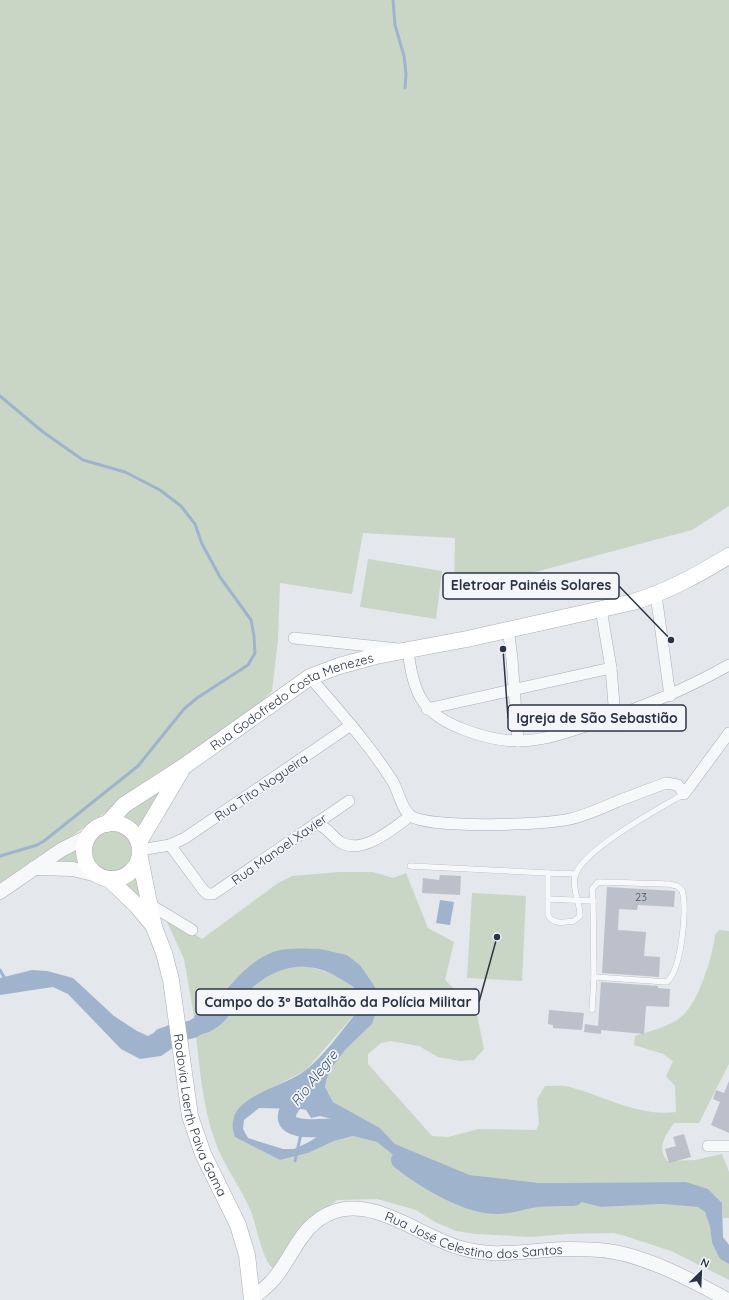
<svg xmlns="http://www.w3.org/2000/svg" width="729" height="1300" font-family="Quicksand,sans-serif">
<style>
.green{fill:#c9d6c5}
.water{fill:#9fb4cc;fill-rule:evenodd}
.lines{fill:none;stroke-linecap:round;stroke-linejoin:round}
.stream{stroke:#9fb4cc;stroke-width:3}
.river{stroke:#9fb4cc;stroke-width:18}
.building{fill:#bbc0ca}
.service-casing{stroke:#a9aeb7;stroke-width:6}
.minor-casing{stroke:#a9aeb7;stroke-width:12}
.tertiary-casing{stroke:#a9aeb7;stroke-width:15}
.secondary-casing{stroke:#a9aeb7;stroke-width:17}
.service{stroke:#f7f8fa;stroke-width:5.5}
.minor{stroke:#f7f8fa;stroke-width:11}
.tertiary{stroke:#f7f8fa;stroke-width:14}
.secondary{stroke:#fff;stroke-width:16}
.labels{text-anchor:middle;stroke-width:3.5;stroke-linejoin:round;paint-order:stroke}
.number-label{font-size:11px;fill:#4f5766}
.street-label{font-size:13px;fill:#2b3445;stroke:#f4f6f9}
.water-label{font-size:14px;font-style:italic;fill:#34527a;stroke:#f4f6f9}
.leader{fill:none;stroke:#2b3445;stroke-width:1.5}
.callout-dot{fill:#2b3445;stroke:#f4f6f9;stroke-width:1.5}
.callout{fill:#f4f6f9;stroke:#2b3445;stroke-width:1.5}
.callout-label{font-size:14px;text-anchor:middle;font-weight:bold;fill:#2b3445}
</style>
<rect width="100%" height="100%" fill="#e4e7ec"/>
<g class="green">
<path d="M0 0H729V506L692 530 505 580 454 584 455 538 363 533 352 594 280 583 278 640 272 691 246 718 148 781 135 792 0 886Z"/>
<path d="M368 559 442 571 436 619 360 607Z"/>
<path d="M176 775 141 834 131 825 114 820Z"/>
<circle cx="113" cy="851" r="23"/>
<path d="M80 845 82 866 46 865Z"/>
<path d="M339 872H373L393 878 406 873 428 928 454 942 445 980 476 1010 484 1049 474 1060 460 1061 438 1057 419 1046 391 1041 381 1043 368 1054V1064L432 1136 448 1137 479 1129 536 1130 539 1124 537 1099 545 1086C552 1086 562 1085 569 1087 605 1096 638 1117 676 1112L675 1086 666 1076 673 1061 663 1054 634 1045 635 1036C650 1031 669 1027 681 1017 698 1004 713 956 715 935L719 930 729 931V1064L699 1123H674C666 1135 656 1147 667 1161L695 1160 722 1154 729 1172V1218H723L722 1203 686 1182 540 1183 470 1175 395 1144 380 1128 333 1102 325 1087 327 1078 332 1067 346 1049 372 1024 360 965 347 955 321 949 234 981 209 1006 194 1016 184 959 167 922 168 918 172 919 202 939 278 883 292 876Z"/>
<path d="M140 873 144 904 118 884 126 883Z"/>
<path d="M472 893 526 896 522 981 467 978Z"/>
<path d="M310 967C332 973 360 981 361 1007L306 1070 247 1101 238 1110 233 1119V1133L280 1160 308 1153 334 1141 353 1136 377 1142 414 1172 503 1203 537 1196 569 1199 601 1207 662 1204 698 1207 705 1212 710 1227 712 1243 720 1259 729 1264V1280L671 1251 625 1236 614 1233 567 1234 532 1237 476 1234 456 1231 435 1222 416 1210 377 1199 337 1200 304 1225 274 1269C264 1265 256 1226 252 1214 243 1190 224 1167 215 1141 203 1108 200 1071 196 1036 201 1034 208 1033 213 1030 239 1015 249 979 282 968 290 966 301 967 310 967Z"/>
</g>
<g class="water">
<path d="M440 900 454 902 450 925 436 923Z"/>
<path d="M321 949 347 955 360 965 375 987 379 1002 372 1024 346 1049 332 1067 327 1078 325 1087 333 1102 380 1128 395 1144 470 1175 540 1183 686 1182 708 1189 722 1203 723 1237 729 1245V1264L720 1259 712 1243 710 1227 705 1212 698 1207 662 1204 601 1207 569 1199 537 1196 503 1203 414 1172 377 1142 353 1136 334 1141 308 1153 280 1160 235 1137C231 1128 232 1116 239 1108 256 1090 286 1085 306 1070 327 1053 344 1027 361 1007 361 990 353 986 339 978 304 956 267 968 242 999 233 1010 226 1023 213 1030 208 1033 201 1034 196 1036L194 1016C199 1012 205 1010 210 1006 230 988 246 962 273 952 287 947 306 949 321 949ZM259 1108 301 1109 306 1110 311 1118 320 1116 332 1119 335 1126 307 1143 294 1149H283L248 1138 243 1129 244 1120Z"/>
<path d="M32 970 47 971 73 978 114 1016 137 1031 148 1036 172 1023 174 1047 161 1056 140 1059 121 1049 68 994 53 987 0 995V978Z"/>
</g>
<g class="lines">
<g class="stream">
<path d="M393 0 395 25 404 56 406 74 405 88"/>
<path d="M0 396 43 432 83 460 125 472 160 490 181 506 195 524 202 544 220 577 251 620 254 636 255 653 248 665 197 698 184 709 138 766 44 841 37 845 0 856"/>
<path d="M0 970 5 979"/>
<path d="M295 1161 302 1129"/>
</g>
<g class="river">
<path d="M162 1037 193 1029 215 1015"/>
<path d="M305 1090C301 1095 295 1101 291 1106 268 1141 345 1124 357 1126"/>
<path d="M400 1160C422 1178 468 1206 498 1205 510 1205 520 1201 531 1199 545 1196 560 1197 574 1197"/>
</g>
</g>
<g class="building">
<path d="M440 875 461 876 460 895 422 893 423 878 439 880Z"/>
<path d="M607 887 675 891 674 907 638 905 637 910 619 909 618 930 646 932 644 956 660 957 659 977 602 973Z"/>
<path d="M601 982 658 986V988L670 989 669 1007 646 1006 644 1034 601 1030V1034L584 1032 585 1024 598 1026Z"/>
<path d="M549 1010 584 1013 582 1030 553 1028V1025L548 1024Z"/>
<path d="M729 1081V1133L711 1125 720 1102 713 1099 716 1090 724 1093Z"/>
<path d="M684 1134 691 1157 669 1163 665 1149 676 1146 673 1137Z"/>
</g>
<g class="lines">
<defs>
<g id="service">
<path d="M410 866 548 873V915C553 925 565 922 574 921L580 916C580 902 572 890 575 876 582 850 660 808 684 794"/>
<path d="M548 873 576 874"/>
<path d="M549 899 593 901 594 977 592 1010"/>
<path d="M593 901 592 889 598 882 668 884 677 886 682 890C687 909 682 968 667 982L594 977"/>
</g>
<g id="minor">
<path d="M656 595 670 696"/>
<path d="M601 609 611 668 615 717"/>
<path d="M508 628 512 659 518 741"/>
<path d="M294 638 408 650C413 694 422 714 465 730 481 736 501 741 518 741 542 741 565 733 586 726 636 710 683 691 729 665"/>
<path d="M310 677C338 710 370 745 393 782 399 792 401 809 411 816 430 829 545 825 570 819 587 815 602 808 618 801 634 795 650 789 666 783L678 785 684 794 729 733"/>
<path d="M427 709 611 668"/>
<path d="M316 823C330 829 330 835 340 842 362 856 394 828 410 816"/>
<path d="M170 845 204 891 208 894H213L349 801"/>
<path d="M140 850 170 845 185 838 351 725"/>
<path d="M149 904 192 930"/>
<path d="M708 1146H729"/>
</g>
<g id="tertiary">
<path d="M34 868 73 869 97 875"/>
<path d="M0 892 61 850 89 836"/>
<path id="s1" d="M252 1299C258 1293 266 1288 272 1281 293 1258 300 1224 333 1212 374 1196 423 1238 461 1248 491 1257 517 1252 548 1250 564 1248 583 1249 599 1250 642 1253 691 1280 728 1300"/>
</g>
<g id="secondary">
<circle cx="112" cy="851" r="28"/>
<path id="s2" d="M107 824 124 805 183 767 310 677 339 666 376 656 467 639 633 602C669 591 697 575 729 556"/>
<path d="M139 842 181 771"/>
<path id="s3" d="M140 858 154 927 164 953 171 980 190 1116 203 1154 238 1225 247 1255 252 1300"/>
<path d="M109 879 137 906 152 924"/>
</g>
</defs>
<use href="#service" class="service-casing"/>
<use href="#minor" class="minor-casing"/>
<use href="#tertiary" class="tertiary-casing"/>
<use href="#secondary" class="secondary-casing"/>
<use href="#service" class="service"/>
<use href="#minor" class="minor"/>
<use href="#tertiary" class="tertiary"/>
<use href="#secondary" class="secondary"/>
</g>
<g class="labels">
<g class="number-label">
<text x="641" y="901">23</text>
</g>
<g class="street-label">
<text dy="5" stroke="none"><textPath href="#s2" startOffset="224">Rua Godofredo Costa Menezes</textPath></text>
<text transform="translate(261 787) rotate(-34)" y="5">Rua Tito Nogueira</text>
<text transform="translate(279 849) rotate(-35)" y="5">Rua Manoel Xavier</text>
<text dy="5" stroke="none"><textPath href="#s3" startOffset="265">Rodovia Laerth Paiva Gama</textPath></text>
<text dy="5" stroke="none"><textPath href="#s1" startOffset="267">Rua José Celestino dos Santos</textPath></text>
</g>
<g class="water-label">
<text transform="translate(314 1078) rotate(-52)" y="5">Rio Alegre</text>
</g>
</g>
<path class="leader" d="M671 640L619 586M503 649L508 718M497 937L479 1002"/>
<g class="callout-dot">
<circle cx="671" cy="640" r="4"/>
<circle cx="503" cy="649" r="4"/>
<circle cx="497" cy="937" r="4"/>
</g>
<g class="callout">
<rect x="443" y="573" width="176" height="26" rx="4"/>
<rect x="508" y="705" width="178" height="26" rx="4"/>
<rect x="196" y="989" width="283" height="26" rx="4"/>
</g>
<g class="callout-label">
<text x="531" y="590">Eletroar Painéis Solares</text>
<text x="597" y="723">Igreja de São Sebastião</text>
<text x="338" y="1007">Campo do 3º Batalhão da Polícia Militar</text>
</g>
<g transform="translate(701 1272) rotate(24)" stroke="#f4f6f9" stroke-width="3" paint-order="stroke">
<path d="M0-3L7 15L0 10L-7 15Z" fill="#2b3445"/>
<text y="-6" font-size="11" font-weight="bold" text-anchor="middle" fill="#2b3445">N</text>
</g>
</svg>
